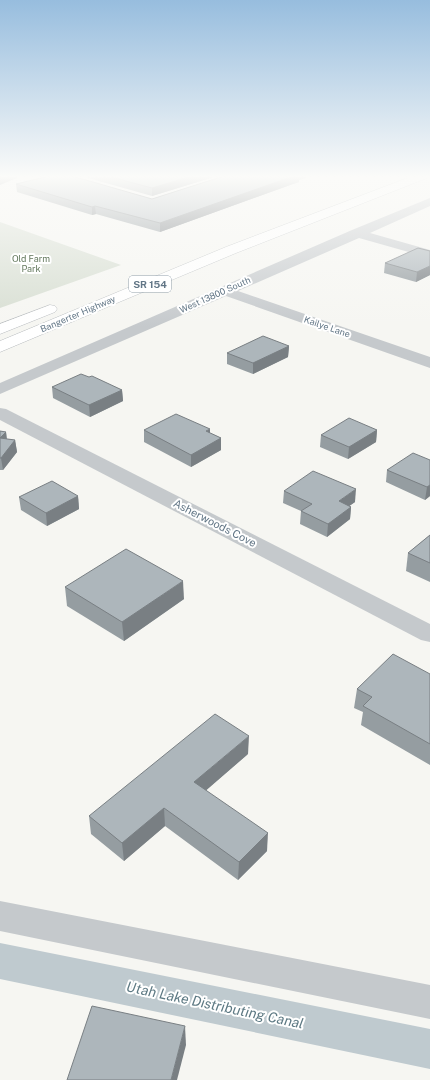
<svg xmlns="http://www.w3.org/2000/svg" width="430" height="1080" font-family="'Public Sans',sans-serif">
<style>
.green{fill:#d7ded2}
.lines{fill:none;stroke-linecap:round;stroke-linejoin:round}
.canal{fill:#bfcacf;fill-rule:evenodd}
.highway-casing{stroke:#b7bbbe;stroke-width:1}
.minor{fill:#c5c9cc;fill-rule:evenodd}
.highway{fill:#fff;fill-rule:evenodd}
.wall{fill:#959da1}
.shaded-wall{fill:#797f83}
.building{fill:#adb6bb;stroke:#797f83}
.labels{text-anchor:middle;stroke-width:4;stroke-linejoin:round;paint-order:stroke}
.far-park-label{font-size:9px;fill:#63785d;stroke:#fff}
.far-street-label{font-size:9px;fill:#627686;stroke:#fff}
.shield{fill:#fff;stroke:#919faa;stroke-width:1}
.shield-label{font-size:10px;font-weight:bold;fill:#627686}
.street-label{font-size:11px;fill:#627686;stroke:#fff}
.near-water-label{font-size:14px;font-style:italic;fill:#5d7983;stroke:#fff}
</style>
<rect width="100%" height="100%" fill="#f6f6f2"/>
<path class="green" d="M0 222 121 265 0 308Z"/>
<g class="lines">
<path class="canal" d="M0 943 430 1029V1069L0 979Z"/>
<defs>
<g id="highway">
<path d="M413 176H428L427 178 236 253 0 352V341L226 247Z"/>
<path d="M50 305 55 306 57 309 55 312 0 334V324Z"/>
</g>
</defs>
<use href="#highway" class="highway-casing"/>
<g class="minor">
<path d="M430 198V206L370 233 430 250V258L359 238 238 291 430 357V368L226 296 0 394V383L352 230Z"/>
<path d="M0 408 6 409 430 624V642L421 640 0 420Z"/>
<path d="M0 901 430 985V1019L0 931Z"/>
</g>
<use href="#highway" class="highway"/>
</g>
<g class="wall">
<path d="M81 176H217L152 196Z"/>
<path d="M224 176H310L299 180V182L293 184 160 232 96 214 92 215 17 192 16 184 152 199Z"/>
<path d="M430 251V275L416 282 384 273 385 263Z"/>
<path d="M289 346 288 357 253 374 227 364V353Z"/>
<path d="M89 377 122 390 123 401 90 417 53 398 52 387Z"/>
<path d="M144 430 210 433 221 438V450L191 467 144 442Z"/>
<path d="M377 430 376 442 348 459 320 447 321 435Z"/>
<path d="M0 431 6 432 7 439 15 440 17 452 3 470H0Z"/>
<path d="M430 460V496L425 500 386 482 387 470Z"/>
<path d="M284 491 355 502 349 506 351 507 350 519 327 537 300 524 301 511 283 503Z"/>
<path d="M78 496 79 509 47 526 21 510 19 497Z"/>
<path d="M430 535V582L406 571 408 553Z"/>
<path d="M65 587 184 599 124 641 67 606Z"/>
<path d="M430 674V765L361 725 363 712 354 708 357 689Z"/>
<path d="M248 754 206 790 267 851 238 880 165 826 124 861 91 834 89 816Z"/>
</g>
<g class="shaded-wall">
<path d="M2 176H17V178L0 185V177Z"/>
<path d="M192 176H217L152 196V188Z"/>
<path d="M294 176H310L299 180V182L293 184 160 232V223Z"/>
<path d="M95 206 96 214 92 215V207Z"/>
<path d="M430 266V275L416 282 417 272Z"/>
<path d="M289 346 288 357 253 374V363Z"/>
<path d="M122 390 123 401 90 417 89 405Z"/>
<path d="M210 429V441L206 431Z"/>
<path d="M377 430 376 442 348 459 349 447Z"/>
<path d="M6 432 7 444 0 438Z"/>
<path d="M221 438V450L191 467V455Z"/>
<path d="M15 440 17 452 3 470 1 458Z"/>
<path d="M430 485V496L425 500 427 487Z"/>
<path d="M356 489 355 502 338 514 339 501Z"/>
<path d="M78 496 79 509 47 526 46 513Z"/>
<path d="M351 507 350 519 327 537 328 524Z"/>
<path d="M183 581 184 599 124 641 122 622Z"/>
<path d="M249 736 248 754 195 800 194 782Z"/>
<path d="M164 808 165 826 124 861 122 843Z"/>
<path d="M268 833 267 851 238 880 239 862Z"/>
<path d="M185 1026 186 1045 177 1080H171Z"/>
</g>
<g class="building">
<path d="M49 176H72L152 199 224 176H294L160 223 95 206 92 207 16 184Z"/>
<path d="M107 176H192L152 188Z"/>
<path d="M418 248 430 251V266L417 272 385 263Z"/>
<path d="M263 336 289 346 253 363 227 353Z"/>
<path d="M81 374 89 377 92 376 122 390 89 405 52 387Z"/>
<path d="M176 414 210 429 206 431 221 438 191 455 144 430Z"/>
<path d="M349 418 377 430 349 447 321 435Z"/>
<path d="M0 431 6 432 0 438 15 440 1 458H0Z"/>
<path d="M413 453 430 460V485L427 487 387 470Z"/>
<path d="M313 471 356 489 339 501 351 507 328 524 301 511 312 504 284 491Z"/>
<path d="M52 481 78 496 46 513 19 497Z"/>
<path d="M430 535V563L408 553Z"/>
<path d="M126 549 183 581 122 622 65 587Z"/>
<path d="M393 654 430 674V744L363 706 372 697 357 689Z"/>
<path d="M215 714 249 736 194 782 268 833 239 862 164 808 122 843 89 816Z"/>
<path d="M92 1006 185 1026 171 1080H67Z"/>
</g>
<linearGradient id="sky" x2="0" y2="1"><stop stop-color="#97bdde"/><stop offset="0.54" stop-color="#fbfbf9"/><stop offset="1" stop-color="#fbfbf9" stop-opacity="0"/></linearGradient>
<rect width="430" height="327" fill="url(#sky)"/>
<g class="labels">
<g class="far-park-label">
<text x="31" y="262">Old Farm<tspan x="31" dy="10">Park</tspan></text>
</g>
<g class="far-street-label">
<text transform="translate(215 295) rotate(-24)" y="3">West 13800 South</text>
<text transform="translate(78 314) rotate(-23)" y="3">Bangerter Highway</text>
<text transform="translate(327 327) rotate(19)" y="3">Kailye Lane</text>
</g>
<rect class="shield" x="129" y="276" width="42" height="16" rx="3"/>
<g class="shield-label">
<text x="150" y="288">SR 154</text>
</g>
<g class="street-label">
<text transform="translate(215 523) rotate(27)" y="4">Asherwoods Cove</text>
</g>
<g class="near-water-label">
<text transform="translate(215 1005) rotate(12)" y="5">Utah Lake Distributing Canal</text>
</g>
</g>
</svg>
